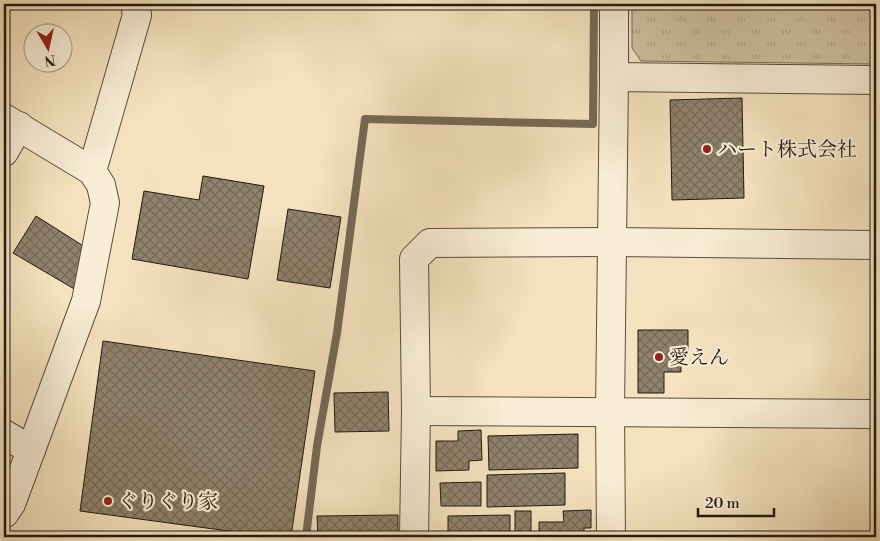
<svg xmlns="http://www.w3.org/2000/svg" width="880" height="541" font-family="'Libre Bodoni','Noto Serif JP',serif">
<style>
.grass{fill:url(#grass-tufts);stroke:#7a6d5a}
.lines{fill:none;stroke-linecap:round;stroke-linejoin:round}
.stream{stroke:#766956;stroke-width:8}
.building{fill:url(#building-cross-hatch);stroke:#231912}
.minor-casing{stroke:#584c3d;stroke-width:30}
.tertiary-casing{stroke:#584c3d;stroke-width:30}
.minor{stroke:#f8edd5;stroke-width:28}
.tertiary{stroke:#f8edd5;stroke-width:28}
.poi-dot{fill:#8f2418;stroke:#f8edd5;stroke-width:2}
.labels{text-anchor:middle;stroke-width:4.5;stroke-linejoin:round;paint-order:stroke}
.poi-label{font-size:20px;fill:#231912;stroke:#f8edd5;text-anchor:start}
</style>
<defs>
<pattern id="grass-tufts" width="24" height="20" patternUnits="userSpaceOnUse" patternTransform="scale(1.25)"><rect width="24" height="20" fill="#d1c1a2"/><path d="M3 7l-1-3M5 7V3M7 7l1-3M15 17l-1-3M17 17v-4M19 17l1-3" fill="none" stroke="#b3a58a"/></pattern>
<pattern id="building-cross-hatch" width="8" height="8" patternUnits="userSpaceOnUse" patternTransform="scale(1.25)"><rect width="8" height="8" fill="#90826c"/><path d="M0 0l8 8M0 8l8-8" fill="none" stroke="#756a57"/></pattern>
</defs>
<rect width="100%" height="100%" fill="#f5e3bf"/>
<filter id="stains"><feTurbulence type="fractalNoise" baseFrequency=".004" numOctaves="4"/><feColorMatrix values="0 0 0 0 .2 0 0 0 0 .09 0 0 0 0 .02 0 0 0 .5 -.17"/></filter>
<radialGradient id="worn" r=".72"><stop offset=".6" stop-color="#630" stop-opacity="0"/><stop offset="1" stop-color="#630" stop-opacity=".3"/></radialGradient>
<path class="grass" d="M632 4H876V64L641 61 632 48Z"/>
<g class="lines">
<path class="stream" d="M306 537 317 446 337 333 365 119 593 124 594 4"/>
</g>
<g class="building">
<path d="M742 98 744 198 672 200 670 100Z"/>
<path d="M203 176 264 186 248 279 132 259 144 191 199 200Z"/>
<path d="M288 209 341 217 330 288 277 280Z"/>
<path d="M36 216 85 247 76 290 13 253Z"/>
<path d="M638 330H688V352H681V372H664V393H638Z"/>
<path d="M103 341 315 371 291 537H273L80 511Z"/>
<path d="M388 392 389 431 335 432 334 393Z"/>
<path d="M481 430 482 460 469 461V470L436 471V441H458V431Z"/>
<path d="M578 434V468L489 470 488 436Z"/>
<path d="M565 473V505L487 507V475Z"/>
<path d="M481 482V506H441L440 483Z"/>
<path d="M591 510V528H584V537H539V522H564L563 511Z"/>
<rect x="515" y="511" width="16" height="26"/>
<path d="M398 515V537H318L317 516Z"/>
<path d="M510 515V537H448V516Z"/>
</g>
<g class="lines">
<defs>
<g id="minor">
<path d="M614 77V4"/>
<path d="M4 118 92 171 101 185 105 203 86 301 31 450 4 434"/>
<path d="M4 152 19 126"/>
<path d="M92 171 137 15 135 4"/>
<path d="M416 411 876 414"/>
<path d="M4 514 11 504 31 450"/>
<path d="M414 537 416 411 414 259 430 243 612 242 876 245"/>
</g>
<path id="tertiary" d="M611 537 610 412 614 77 876 80"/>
</defs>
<use href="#minor" class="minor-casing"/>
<use href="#tertiary" class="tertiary-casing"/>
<use href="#minor" class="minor"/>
<use href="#tertiary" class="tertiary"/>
</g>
<g class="poi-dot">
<circle cx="707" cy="149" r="5"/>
<circle cx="659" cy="357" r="5"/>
<circle cx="108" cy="501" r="5"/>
</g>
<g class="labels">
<g class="poi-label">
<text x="717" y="156">ハート株式会社</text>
<text x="669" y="364">愛えん</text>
<text x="118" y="508">ぐりぐり家</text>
</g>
</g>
<rect width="880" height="541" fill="none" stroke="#f5e3bf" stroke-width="20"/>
<rect x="5" y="5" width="870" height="531" fill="none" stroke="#231912" stroke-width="2.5"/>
<rect x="10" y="10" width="860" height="521" fill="none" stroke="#231912"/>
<g transform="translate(48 48) rotate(171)"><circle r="24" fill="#f8edd5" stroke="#a39887"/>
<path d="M0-4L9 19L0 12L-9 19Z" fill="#8f2418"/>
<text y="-8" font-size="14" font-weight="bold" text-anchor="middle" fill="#231912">N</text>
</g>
<path d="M698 508v8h76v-8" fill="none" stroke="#231912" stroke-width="2.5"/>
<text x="705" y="508" font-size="15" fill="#231912" stroke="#f8edd5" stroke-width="4" paint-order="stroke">20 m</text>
<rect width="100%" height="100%" filter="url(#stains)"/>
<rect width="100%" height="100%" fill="url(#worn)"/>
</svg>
